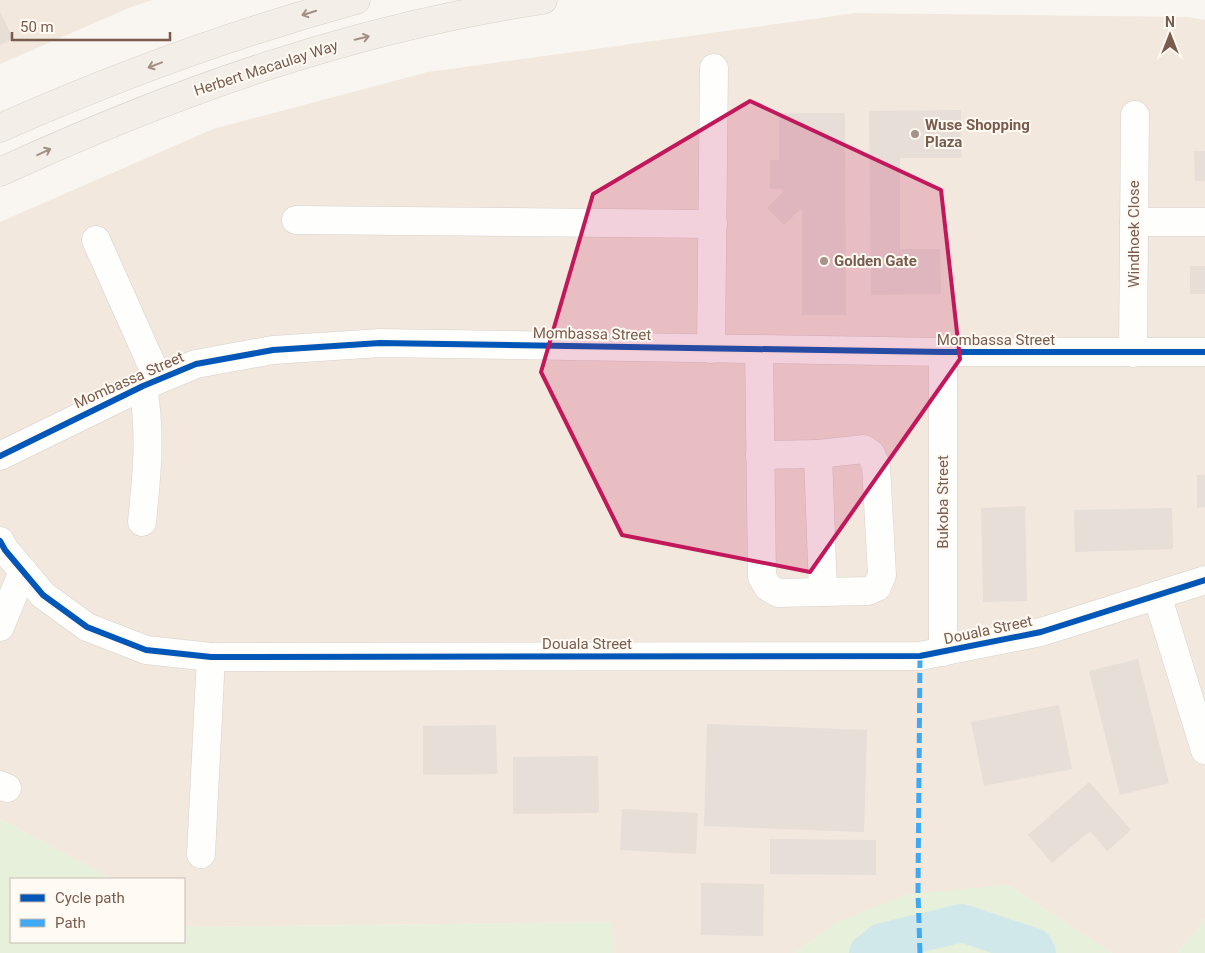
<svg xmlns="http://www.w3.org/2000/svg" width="1205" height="953" font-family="Roboto,sans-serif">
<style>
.residential{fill:#f2e8de}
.green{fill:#e7f0db}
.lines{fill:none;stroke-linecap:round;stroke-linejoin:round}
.river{stroke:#d0e8ea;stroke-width:38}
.building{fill:#e6ded7}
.minor-casing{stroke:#d7d1cb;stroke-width:29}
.major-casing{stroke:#dad1cc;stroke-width:29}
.minor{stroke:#fefefd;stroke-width:28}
.major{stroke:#f3eee8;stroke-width:28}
.quiet{stroke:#3fa9f5;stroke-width:5;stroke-dasharray:10 5;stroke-linecap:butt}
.cycleway-casing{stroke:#fffaf3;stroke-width:9}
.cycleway{stroke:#0057b8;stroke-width:6}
.oneway{stroke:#a48f83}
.marked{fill:#c2185b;fill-opacity:0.2;stroke:#c2185b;stroke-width:4;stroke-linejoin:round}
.poi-dot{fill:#a69286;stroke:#fffaf3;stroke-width:2}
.labels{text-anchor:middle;stroke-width:4;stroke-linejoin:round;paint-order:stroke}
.street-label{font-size:15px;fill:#7a5c4d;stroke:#fffaf3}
.poi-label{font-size:15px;font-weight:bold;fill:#7a5c4d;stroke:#fffaf3;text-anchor:start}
</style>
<rect width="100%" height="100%" fill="#f9f5f0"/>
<g class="residential">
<path d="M0 0H153L131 7 0 64Z"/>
<path d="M856 13 1187 17 1205 20V919L1177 953H1112L1008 885 839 921 795 953H613L612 922 184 927V879H112L0 819V222L213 129 428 72Z"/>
</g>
<g class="green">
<path d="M0 819 112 879H11V942H184V927L612 922 613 953H0Z"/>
<path d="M1008 885 1112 953H795L839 921 908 894Z"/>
<path d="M1205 919V953H1177Z"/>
</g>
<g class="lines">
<path class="river" d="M868 953 882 942 962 923 1034 947 1037 953"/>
</g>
<g class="building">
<path d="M0 11 13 39 0 45Z"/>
<path d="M961 110V158H900V249H940L941 294 871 295 869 111Z"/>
<path d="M779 113H845L846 315H802V208L784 225 767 208 784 191 782 189H770V160H779Z"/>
<path d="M1194 151H1205V181H1195Z"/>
<rect x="1190" y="266" width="15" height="28"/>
<path d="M1197 475H1205V507L1197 508Z"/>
<path d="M1025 506 1027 601 983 602 981 508Z"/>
<path d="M1172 508 1173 549 1075 552 1074 510Z"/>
<path d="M1138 659 1169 783 1120 795 1089 671Z"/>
<path d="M1059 705 1072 769 984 786 971 722Z"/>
<path d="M707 724 867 730 864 832 704 826Z"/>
<path d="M496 725 497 774 423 775V726Z"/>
<path d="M598 756 599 813 513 814V757Z"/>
<path d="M1089 782 1131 830 1107 851 1090 831 1052 863 1028 835Z"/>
<path d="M622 809 698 813 696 854 620 850Z"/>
<path d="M770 839 876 840V875L770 874Z"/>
<path d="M701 883 764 884 763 936 701 935Z"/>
</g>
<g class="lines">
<defs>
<g id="minor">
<path d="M296 220 713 224"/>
<path d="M1134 222H1205"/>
<path d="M96 240 158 379"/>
<path d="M711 349 714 68"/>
<path d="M759 349 762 577 768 587 778 593 868 591 877 587 882 575 876 466 871 454 864 449 818 454"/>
<path d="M943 352V652"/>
<path d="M1133 353 1135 115"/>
<path d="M760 455 818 454 823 592"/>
<path d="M0 456 143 386 196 364 273 350 380 343 943 352H1205"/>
<path d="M142 522C147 474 151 434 143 386"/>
<path d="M0 541 5 550 43 595 87 627 146 650 211 657 920 656 1041 632 1205 580"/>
<path d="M1157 595 1205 750"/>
<path d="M0 627 23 571"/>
<path d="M0 785 7 788"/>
<path d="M201 854 211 657"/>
</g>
<g id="major">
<path d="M0 128C115 77 235 33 356 0"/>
<path d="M0 172C174 92 353 28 543 0"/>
</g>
</defs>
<use href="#minor" class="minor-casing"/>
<use href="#major" class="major-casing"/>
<use href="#minor" class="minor"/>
<use href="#major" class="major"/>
<path class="quiet" d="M920 953 918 893 920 656"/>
<defs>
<g id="cycleway">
<path d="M0 456 143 386 196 364 273 350 380 343 943 352H1205"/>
<path d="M0 541 5 550 43 595 87 627 146 650 211 657 920 656 1041 632 1205 580"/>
</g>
</defs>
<use href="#cycleway" class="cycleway-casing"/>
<use href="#cycleway" class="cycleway"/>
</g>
<defs><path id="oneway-shaft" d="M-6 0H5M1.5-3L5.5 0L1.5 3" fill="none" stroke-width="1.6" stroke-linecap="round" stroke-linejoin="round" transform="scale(1.25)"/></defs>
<g class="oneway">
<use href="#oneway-shaft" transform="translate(309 13) rotate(162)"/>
<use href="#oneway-shaft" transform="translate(362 38) rotate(-13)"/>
<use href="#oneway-shaft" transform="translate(155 65) rotate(159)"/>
<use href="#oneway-shaft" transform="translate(44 152) rotate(-25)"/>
</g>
<path class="marked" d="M750 101 941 190 960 359 810 572 622 535 541 372 593 194Z"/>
<g class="poi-dot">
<circle cx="915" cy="134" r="5"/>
<circle cx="824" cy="261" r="5"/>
</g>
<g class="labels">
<g class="street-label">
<text transform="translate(266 68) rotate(-18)" y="5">Herbert Macaulay Way</text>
<text transform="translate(1134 234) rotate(-90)" y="5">Windhoek Close</text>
<text transform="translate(592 334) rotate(1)" y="5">Mombassa Street</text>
<text x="996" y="345">Mombassa Street</text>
<text transform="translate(129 380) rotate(-24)" y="5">Mombassa Street</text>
<text transform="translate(943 502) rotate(-90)" y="5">Bukoba Street</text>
<text transform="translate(988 630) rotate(-12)" y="5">Douala Street</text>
<text x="587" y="649">Douala Street</text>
</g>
<g class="poi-label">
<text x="925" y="130">Wuse Shopping<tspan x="925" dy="17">Plaza</tspan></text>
<text x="834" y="266">Golden Gate</text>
</g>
</g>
<rect x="10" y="878" width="175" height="65" fill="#fffaf3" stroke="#cabbb1"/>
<rect x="20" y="894" width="25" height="8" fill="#0057b8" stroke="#cabbb1"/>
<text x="55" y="903" font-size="15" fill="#7a5c4d">Cycle path</text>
<rect x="20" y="919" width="25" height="8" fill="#3fa9f5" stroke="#cabbb1"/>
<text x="55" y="928" font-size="15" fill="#7a5c4d">Path</text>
<g transform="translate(1170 35)" stroke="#fffaf3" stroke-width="4" paint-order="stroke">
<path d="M0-4L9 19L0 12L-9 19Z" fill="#7a5c4d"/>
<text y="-8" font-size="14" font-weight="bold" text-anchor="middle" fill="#7a5c4d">N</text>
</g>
<path d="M12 32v8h158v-8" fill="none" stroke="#7a5c4d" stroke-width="2.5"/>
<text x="20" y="32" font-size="15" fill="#7a5c4d" stroke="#fffaf3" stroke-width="4" paint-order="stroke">50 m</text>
</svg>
